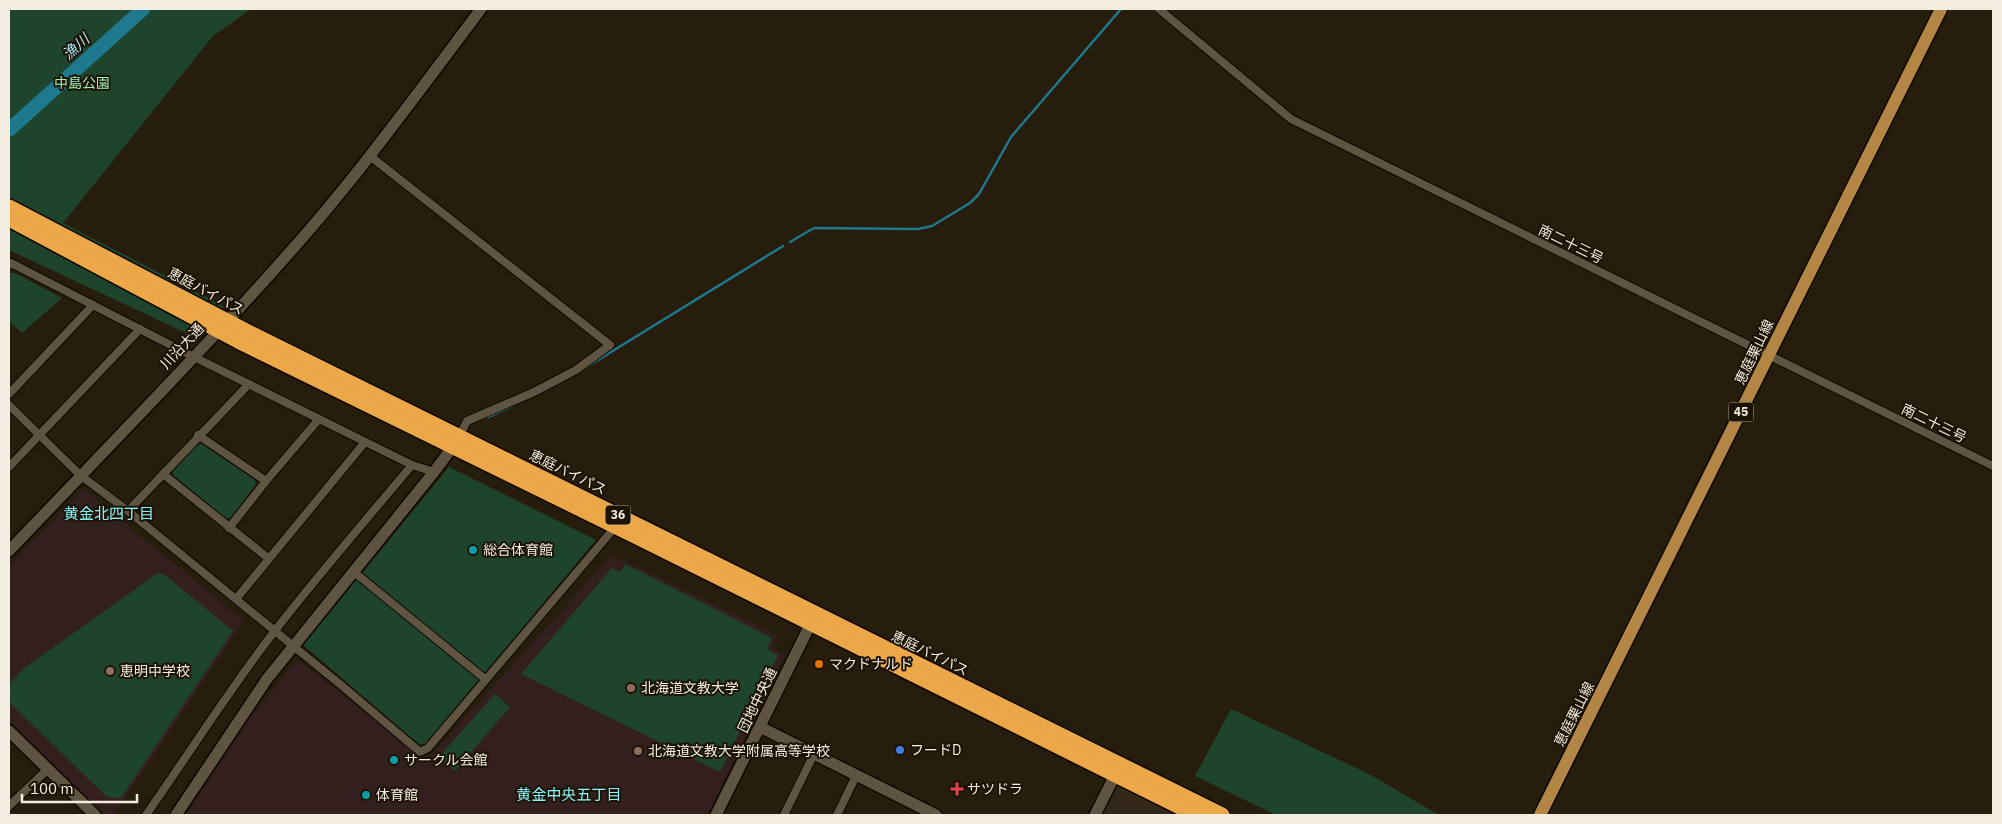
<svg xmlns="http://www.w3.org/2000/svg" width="2002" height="824" font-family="'IBM Plex Sans','Noto Sans JP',sans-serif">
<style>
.commercial{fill:#332719}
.education{fill:#33201e}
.green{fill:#1e452b}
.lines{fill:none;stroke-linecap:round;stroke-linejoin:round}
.stream{stroke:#1e788e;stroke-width:2.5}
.river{stroke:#1e788e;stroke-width:14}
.street-casing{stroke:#0f0700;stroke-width:10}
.secondary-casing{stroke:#0f0700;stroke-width:14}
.primary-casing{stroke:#0f0700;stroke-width:15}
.highway-casing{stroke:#0f0700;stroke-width:18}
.street{stroke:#5f5442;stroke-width:8}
.secondary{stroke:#5f5442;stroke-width:11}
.primary{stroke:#b38646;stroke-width:12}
.highway{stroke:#eba748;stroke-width:15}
.culture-dot{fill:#0f9aa8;stroke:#1c1304;stroke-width:2}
.food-dot{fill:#e8710a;stroke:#1c1304;stroke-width:2}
.education-dot{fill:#8d6e63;stroke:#1c1304;stroke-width:2}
.shop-dot{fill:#3f7fe0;stroke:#1c1304;stroke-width:2}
.health-dot{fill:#e0444e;stroke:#1c1304;stroke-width:2}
.labels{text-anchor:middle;stroke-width:4;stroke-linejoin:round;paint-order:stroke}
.shield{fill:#1c1304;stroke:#b2ac9f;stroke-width:1}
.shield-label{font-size:12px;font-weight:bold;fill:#f3ede2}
.park-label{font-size:14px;fill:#9df1b5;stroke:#1c1304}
.street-label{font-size:14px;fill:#f3ede2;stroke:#1c1304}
.poi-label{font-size:14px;fill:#f3ede2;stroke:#1c1304;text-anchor:start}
.water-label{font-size:15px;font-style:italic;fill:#a6e7fa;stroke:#1c1304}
.neighbourhood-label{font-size:15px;fill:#88f3fd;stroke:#1c1304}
</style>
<rect width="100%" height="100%" fill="#261d0c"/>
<path class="commercial" d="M1117 784 1181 815H1102Z"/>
<g class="education">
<path d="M83 489 244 621 113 815H105L9 720V566Z"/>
<path d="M612 555 777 635 771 648 785 655 707 815H186L251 717 297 659 426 761Z"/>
</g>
<g class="green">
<path d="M9 9H251L213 36 63 223 224 306 199 339 9 250Z"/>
<path d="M10 273H15L62 298 22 333 9 321Z"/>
<path d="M202 444 255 480 256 484 231 518H224L173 475V471L196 445Z"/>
<path d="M449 467 596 540 425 744H419L303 645Z"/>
<path d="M625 564 772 638 767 649 778 655 720 772 521 674 612 568 620 572Z"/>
<path d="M158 573 165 575 233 631 121 798 107 797 9 702V684L23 669Z"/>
<path d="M495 694 510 707 455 771 439 757Z"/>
<path d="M1231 709 1369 774 1439 815H1276L1195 776Z"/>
</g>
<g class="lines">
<g class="stream">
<path d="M790 242 814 228 918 229 932 226 970 203 979 194 1011 137 1121 9"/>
<path d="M585 368 783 246"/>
<path d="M546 390 568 378"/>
<path d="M488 417 512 406"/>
</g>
<path class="river" d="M9 130 143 9"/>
<defs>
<g id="street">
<path d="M1159 9 1291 119 1993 466"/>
<path d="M370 156 610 345 576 370 534 392 467 421 459 437"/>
<path d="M9 265 11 263 194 357 412 465 434 472"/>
<path d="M9 394 93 305"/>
<path d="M9 405 80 475 128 511 341 685 420 752 428 748 616 526"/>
<path d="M198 435 266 481"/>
<path d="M9 467 140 329"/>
<path d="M163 474 268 558"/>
<path d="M128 511 249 384"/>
<path d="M229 528 266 481 319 419"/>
<path d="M354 572 485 679"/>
<path d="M236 599 365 442"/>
<path d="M9 806 48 769"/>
<path d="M146 815C189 754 228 691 274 632 318 575 366 520 412 465"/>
<path d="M784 815 814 754"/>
<path d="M837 815 856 776"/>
</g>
<g id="secondary">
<path d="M9 551C103 452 199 355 289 253 358 176 419 91 481 9"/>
<path d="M760 727 936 815"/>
<path d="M9 731 95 815"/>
<path d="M176 815 267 679 434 472 457 441"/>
<path d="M716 815 814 617"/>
<path d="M1095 815 1118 769"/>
</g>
<path id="primary" d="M1540 815 1941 9"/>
<g id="highway">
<path d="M9 207 246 331 1222 815"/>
<path d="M9 219 238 341 633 535 1196 815"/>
</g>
</defs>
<use href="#street" class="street-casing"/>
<use href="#secondary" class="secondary-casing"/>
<use href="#primary" class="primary-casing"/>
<use href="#highway" class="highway-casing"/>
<use href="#street" class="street"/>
<use href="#secondary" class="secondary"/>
<use href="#primary" class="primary"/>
<use href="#highway" class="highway"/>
</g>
<g class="culture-dot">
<circle cx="473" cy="550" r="5"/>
<circle cx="394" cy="760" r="5"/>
<circle cx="366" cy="795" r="5"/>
</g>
<circle class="food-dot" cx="819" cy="664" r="5"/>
<g class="education-dot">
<circle cx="110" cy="671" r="5"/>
<circle cx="631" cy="688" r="5"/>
<circle cx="638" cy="751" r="5"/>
</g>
<circle class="shop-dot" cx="900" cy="750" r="5"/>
<path class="health-dot" d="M954.5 781.5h5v5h5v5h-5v5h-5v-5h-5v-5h5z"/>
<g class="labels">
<g class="shield">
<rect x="1728.5" y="402.5" width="25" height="19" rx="4"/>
<rect x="605.5" y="505.5" width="25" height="19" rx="4"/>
</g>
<g class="shield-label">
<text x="1741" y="416">45</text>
<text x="618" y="519">36</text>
</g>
<g class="park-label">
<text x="82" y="88">中島公園</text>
</g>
<g class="street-label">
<text transform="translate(1571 244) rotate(26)" y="5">南二十三号</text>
<text transform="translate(206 291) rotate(28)" y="5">恵庭バイパス</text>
<text transform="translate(182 346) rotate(-47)" y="5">川沿大通</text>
<text transform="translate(1754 352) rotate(-64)" y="5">恵庭栗山線</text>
<text transform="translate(1934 423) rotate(26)" y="5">南二十三号</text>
<text transform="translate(568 472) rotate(26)" y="5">恵庭バイパス</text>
<text transform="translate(930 653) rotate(26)" y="5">恵庭バイパス</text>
<text transform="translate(757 700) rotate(-64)" y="5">団地中央通</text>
<text transform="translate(1574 714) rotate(-63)" y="5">恵庭栗山線</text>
</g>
<g class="poi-label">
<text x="483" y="555">総合体育館</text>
<text x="829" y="669">マクドナルド</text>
<text x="120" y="676">恵明中学校</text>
<text x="641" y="693">北海道文教大学</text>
<text x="910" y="755">フードD</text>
<text x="648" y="756">北海道文教大学附属高等学校</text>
<text x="404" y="765">サークル会館</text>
<text x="967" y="794">サツドラ</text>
<text x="376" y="800">体育館</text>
</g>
<g class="water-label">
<text transform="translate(76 47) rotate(-42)" y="5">漁川</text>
</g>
<g class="neighbourhood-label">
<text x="109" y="519">黄金北四丁目</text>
<text x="569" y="800">黄金中央五丁目</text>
</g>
</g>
<rect width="2002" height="824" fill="none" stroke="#f3ede2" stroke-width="20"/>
<path d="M22 794v8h115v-8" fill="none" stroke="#f3ede2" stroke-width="2.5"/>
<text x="30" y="794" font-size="15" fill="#f3ede2" stroke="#1c1304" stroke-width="4" paint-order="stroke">100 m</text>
</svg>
